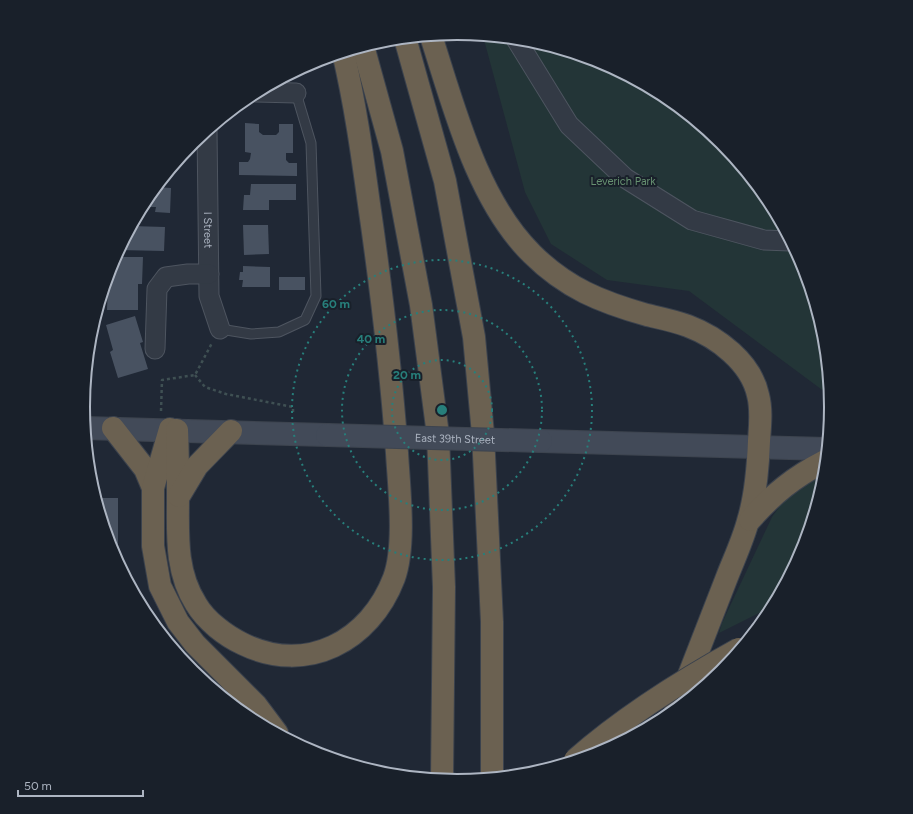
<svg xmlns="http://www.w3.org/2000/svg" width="913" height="814" font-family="Figtree,sans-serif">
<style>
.green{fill:#233537}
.building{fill:#485261}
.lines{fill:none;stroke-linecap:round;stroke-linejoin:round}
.lane-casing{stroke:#4e5560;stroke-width:11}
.street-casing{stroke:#4e5560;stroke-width:21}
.secondary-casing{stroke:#3d444f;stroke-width:24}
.highway-casing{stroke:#3b424d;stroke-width:24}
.path{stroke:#3f5053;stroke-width:2.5;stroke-dasharray:3 3;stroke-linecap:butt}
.lane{stroke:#333a45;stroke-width:9}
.street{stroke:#333a45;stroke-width:19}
.secondary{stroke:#424a58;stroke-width:22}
.highway{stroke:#6b6151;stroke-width:22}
.secondary-bridge-casing{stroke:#3d444f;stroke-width:24;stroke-linecap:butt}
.highway-bridge-casing{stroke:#3b424d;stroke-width:24;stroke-linecap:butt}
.secondary-bridge{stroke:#424a58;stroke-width:22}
.highway-bridge{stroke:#6b6151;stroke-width:22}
.ring{fill:none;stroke:#277f7b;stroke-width:2;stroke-dasharray:2 4}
.labels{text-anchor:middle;stroke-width:4;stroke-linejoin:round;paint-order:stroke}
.park-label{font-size:11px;fill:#679171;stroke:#19202a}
.street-label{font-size:11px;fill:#adb5c2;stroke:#19202a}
.rim{fill:none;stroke:#adb5c2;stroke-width:2}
.centre{fill:#277f7b;stroke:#19202a;stroke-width:2}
.ring-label{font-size:12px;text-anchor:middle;font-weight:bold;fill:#277f7b;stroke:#19202a;stroke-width:4;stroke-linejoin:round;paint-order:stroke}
</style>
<rect width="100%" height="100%" fill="#202835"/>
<g class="green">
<path d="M483 36 530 40 600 62 664 96 721 143 768 199 802 264 823 334 829 395 689 291 607 280 551 244 525 192Z"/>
<path d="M824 474 802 550 771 607 719 633 722 623 772 517 790 492Z"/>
</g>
<g class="building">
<path d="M245 123 259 124V132L263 135H276L279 132V124H293V153H286V160L289 163H297V176L239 175V162H248L250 159 251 153 245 152Z"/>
<path d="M251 184H296V200H269V210H243L244 195H250Z"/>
<path d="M155 187 171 188 170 213 155 212 156 207H141Z"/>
<path d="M243 225H268L269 254 244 255Z"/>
<path d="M131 226 165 227 164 251 118 250Z"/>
<path d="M115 257H143L142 284H138V310H107L108 283H111L112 262Z"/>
<path d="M243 266 270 267V287H242L243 280H239L240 272H243Z"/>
<rect x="279" y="277" width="26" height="13"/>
<path d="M135 316 143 342 140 343 148 369 118 378 110 352 113 350 106 325Z"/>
<path d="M96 498H118V544H109Z"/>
</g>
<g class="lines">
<defs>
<path id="lane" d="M220 329 251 334 279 332 305 320 316 296 311 143 296 93"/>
<g id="street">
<path d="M516 39 569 125 625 178 692 220 764 240 790 241"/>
<path d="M256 92 296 93"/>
<path id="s1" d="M207 130 209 296 220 329"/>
<path d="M155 349 157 289 166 277 188 274H209"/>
</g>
<g id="secondary">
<path d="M85 428 327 435"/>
<path d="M541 441 826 449"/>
</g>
<g id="highway">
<path d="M431 36C454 107 477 200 532 254 566 288 601 302 647 315 660 318 675 321 688 326 717 337 751 362 758 395 762 410 760 426 759 441 758 468 756 495 748 521 743 540 734 559 727 577 710 621 693 664 676 708"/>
<path d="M405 38 445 181 474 337 483 434 492 622V777"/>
<path d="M363 46 392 151 421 305 438 435 444 587 442 780"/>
<path d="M113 428 145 469 153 488"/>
<path d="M170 429 153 488V546L160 586 178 622 195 644 256 705 277 733"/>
<path d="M177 430C178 452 178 474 178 497 178 534 175 571 196 604 206 621 226 636 243 644 307 675 370 641 394 578 406 545 399 488 397 453 391 370 381 287 369 204 362 153 355 103 343 52"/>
<path d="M179 496 197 466 231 431"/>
<path d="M750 520C773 494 794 477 825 461"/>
</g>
</defs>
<use href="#lane" class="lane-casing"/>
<use href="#street" class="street-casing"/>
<use href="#secondary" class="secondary-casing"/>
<use href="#highway" class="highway-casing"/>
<g class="path">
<path d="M195 375 205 387 226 394 293 407V415"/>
<path d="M161 411 162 380 195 375 212 343"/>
</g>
<use href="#lane" class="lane"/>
<use href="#street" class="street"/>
<use href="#secondary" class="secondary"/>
<use href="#highway" class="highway"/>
<defs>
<g id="secondary-bridge">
<path id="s2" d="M327 435 541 441"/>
</g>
<path id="highway-bridge" d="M575 760C625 716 681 681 739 649"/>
</defs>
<use href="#secondary-bridge" class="secondary-bridge-casing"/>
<use href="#highway-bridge" class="highway-bridge-casing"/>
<use href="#secondary-bridge" class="secondary-bridge"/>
<use href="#highway-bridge" class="highway-bridge"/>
</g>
<g class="ring">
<circle cx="442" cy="410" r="50"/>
<circle cx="442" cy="410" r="100"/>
<circle cx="442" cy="410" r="150"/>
</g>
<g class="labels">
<g class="park-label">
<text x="623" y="185">Leverich Park</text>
</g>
<g class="street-label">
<text dy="4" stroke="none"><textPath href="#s1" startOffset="100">I Street</textPath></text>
<text dy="4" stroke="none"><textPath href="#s2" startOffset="128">East 39th Street</textPath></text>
</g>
</g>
<path d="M0 0H913V814H0ZM90 407a367 367 0 1 1 734 0a367 367 0 1 1-734 0Z" fill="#19202a" fill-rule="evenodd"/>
<path class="rim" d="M90 407a367 367 0 1 1 734 0a367 367 0 1 1-734 0Z"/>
<circle cx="442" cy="410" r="6" class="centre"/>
<g class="ring-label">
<text x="336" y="308">60 m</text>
<text x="371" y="343">40 m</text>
<text x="407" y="379">20 m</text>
</g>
<path d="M18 790v6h125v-6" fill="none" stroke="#adb5c2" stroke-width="2"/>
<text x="24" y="790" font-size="12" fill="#adb5c2" stroke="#19202a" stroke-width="3" paint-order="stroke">50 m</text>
</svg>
